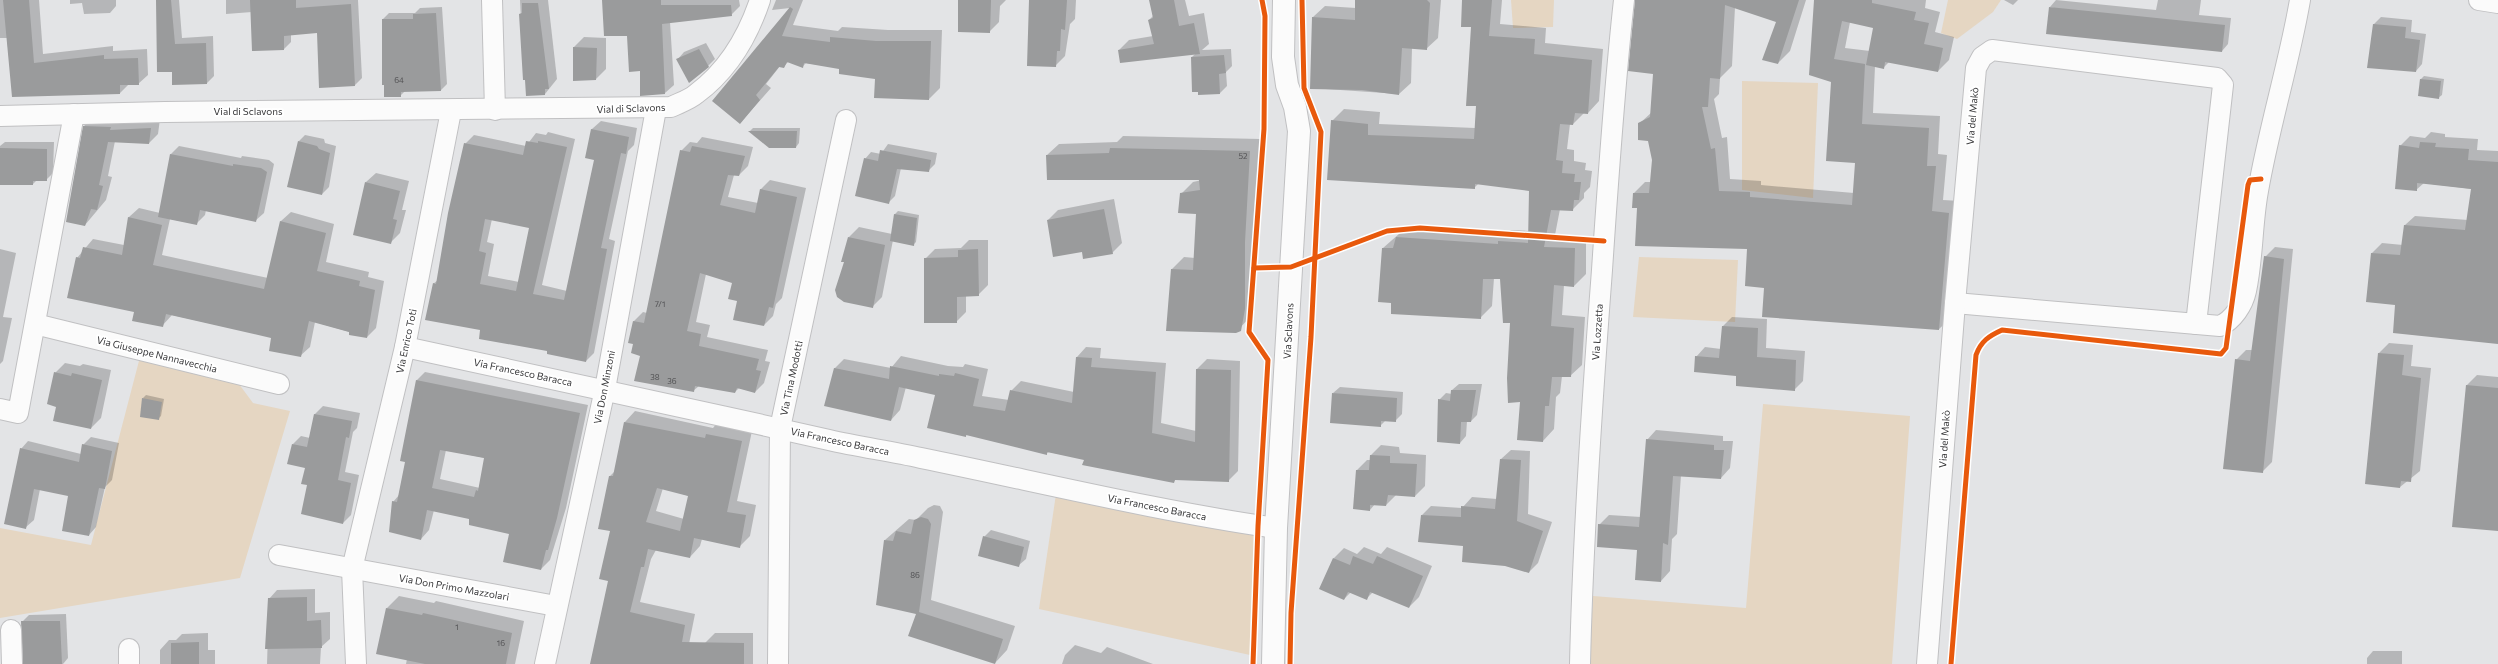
<svg xmlns="http://www.w3.org/2000/svg" width="2498" height="664" font-family="Commissioner,sans-serif">
<style>
.green{fill:#e5d6c2}
.shadow{fill:#0003;fill-rule:evenodd}
.building{fill:#9a9b9c;fill-rule:evenodd}
.lines{fill:none;stroke-linecap:round;stroke-linejoin:round}
.minor-casing{stroke:#c0c0c2;stroke-width:22}
.tertiary-casing{stroke:#c0c0c2;stroke-width:24}
.minor{stroke:#fbfbfb;stroke-width:20}
.tertiary{stroke:#fbfbfb;stroke-width:22}
.cycleway-casing{stroke:#fff;stroke-width:8}
.cycleway{stroke:#e8590c;stroke-width:5}
.labels{text-anchor:middle;stroke-width:4;stroke-linejoin:round;paint-order:stroke}
.number-label{font-size:8px;fill:#525254}
.street-label{font-size:10px;fill:#3a3a3c;stroke:#fff}
</style>
<rect width="100%" height="100%" fill="#e3e4e6"/>
<g class="green">
<path d="M1511 0H1554L1553 27 1513 28Z"/>
<path d="M1948 0H2001L1993 12 1957 39 1941 33Z"/>
<path d="M1742 81 1818 83 1813 198 1742 190Z"/>
<path d="M1639 257 1738 260 1735 322 1633 317Z"/>
<path d="M140 357 233 376 253 403 290 411 240 578 0 618V528L91 545Z"/>
<path d="M1763 404 1910 416 1892 664H1589L1593 596 1746 608Z"/>
<path d="M1056 494 1255 530 1250 655 1039 609Z"/>
</g>
<g class="shadow">
<path d="M0 0H39L43 54 113 46V51L147 49 148 75 138 84H129L120 93 13 96 7 38H0Z"/>
<path d="M70 0H116V6L110 13 84 14 82 3 70 4Z"/>
<path d="M157 0H184H179L182 38 213 36 214 76 207 83 173 70Z"/>
<path d="M226 0H358L362 78 355 85 320 87 318 31 291 34V42L284 49 252 12 226 14Z"/>
<path d="M520 0H548L557 79 545 94 524 79Z"/>
<path d="M603 0H739L740 6 731 15 670 22 674 85 665 93 641 70 628 35Z"/>
<path d="M776 0H803L793 25 838 31 842 27 888 30H942L940 88 929 99 876 78 840 68 806 63 803 66 789 61 783 67 780 66 766 84 771 88 740 123 790 8 772 10Z"/>
<path d="M959 0H1006L1000 6 999 22 989 32Z"/>
<path d="M1030 0H1076L1075 19 1070 24 1065 56 1055 66Z"/>
<path d="M1150 0H1185L1189 16 1204 13 1209 44 1202 50 1231 49 1232 66 1226 72 1227 86 1220 93 1199 94 1192 57 1195 54 1119 50 1129 40 1153 36 1149 20 1153 16Z"/>
<path d="M1356 0H1441L1438 38 1426 49 1412 48 1411 83 1399 94 1311 88 1313 17 1325 6 1356 8Z"/>
<path d="M1462 0H1502L1500 24 1546 28 1545 43 1603 49 1599 101 1588 113H1584L1573 124H1570L1567 149 1574 150V161L1586 163 1585 170 1592 171 1590 187 1584 193V198L1572 210 1560 209 1555 235 1586 237V274L1574 286 1564 285 1562 315 1585 317 1582 365 1570 376H1562L1560 393 1556 397 1554 429 1543 441 1521 401 1511 322 1501 278H1494L1492 306 1480 318 1392 302 1383 248 1408 226 1508 232 1511 230 1529 231 1530 190 1479 183 1474 188 1332 121 1344 109 1380 112 1379 124 1475 128 1477 105 1473 26H1462Z"/>
<path d="M1636 0H1806L1790 51 1778 63 1777 21 1735 7 1732 66 1720 78 1719 94 1714 99 1722 138 1727 137 1730 179 1761 181V185L1854 193 1856 162 1832 81 1815 0H1926L1925 8 1940 12 1935 32 1954 37 1949 60 1938 71 1889 62 1883 68 1875 66 1873 113 1940 116 1938 154 1947 155 1943 200 1961 201 1951 318 1939 329 1765 287 1748 248 1638 207 1634 193 1645 182H1651L1653 160 1649 140 1639 124 1652 112 1655 73ZM1850 22 1875 27 1870 51 1845 48Z"/>
<path d="M2004 0H2018L2013 5Z"/>
<path d="M2056 0 2156 10 2158 0H2201L2199 15 2231 18 2228 44 2222 51 2050 7Z"/>
<path d="M442 7 447 84 441 90H406L400 96 383 19 389 13H415L420 8Z"/>
<path d="M2381 17 2412 20 2411 32 2426 34 2422 64 2416 71 2369 67 2374 24Z"/>
<path d="M584 37 606 38V69L596 79 574 47Z"/>
<path d="M706 43 715 59 708 66 678 59 684 52Z"/>
<path d="M2424 76 2444 79 2442 95 2438 98 2419 95 2421 79Z"/>
<path d="M94 117 160 119 158 134 149 143 115 141 108 176 112 177 106 200 85 225 84 126Z"/>
<path d="M601 121 637 128 634 145 628 151 609 239 615 241 594 353 586 361 481 329 433 284 438 280 465 144 474 135 526 146 536 133 546 135 548 132 575 139 542 285 567 291 595 160 592 129ZM492 219 530 227 519 282 488 276 494 244 487 242Z"/>
<path d="M753 128H800L799 143 796 147H770L750 131Z"/>
<path d="M2431 132 2445 134V137L2478 139 2477 150 2498 151V343L2396 304 2367 301 2372 253 2382 243 2403 245 2405 225 2415 216 2468 220 2472 189 2424 183 2416 190 2400 146 2410 136 2425 138Z"/>
<path d="M305 135 324 139 325 143 336 146 329 187 322 194 299 141Z"/>
<path d="M1123 136 1261 139 1254 313 1236 332 1172 269 1184 257 1195 258 1197 213 1181 194 1193 182 1202 180 1047 155 1059 144 1117 142Z"/>
<path d="M702 137 753 147 748 166 739 175H734L728 197 758 203 761 189 770 180 806 188 782 298 776 304 773 316 764 325 738 300 733 282 706 274 696 322 710 325 707 337 768 350 765 361 770 362 764 383 755 392 739 388 735 392 699 386 693 391 642 355 634 343V321L643 312 647 313 681 151 690 142 697 143Z"/>
<path d="M5 142H54L53 173 46 180H37L33 184H0V146Z"/>
<path d="M888 144 937 153 935 164 928 171 901 168 895 196 889 202 865 159 871 152 881 154Z"/>
<path d="M179 146 241 158 242 156 269 160 274 164 264 213 255 221 206 210 205 215 196 224 170 219 162 255 268 278 281 221 291 212 334 224 326 262 369 272 368 277 384 281 376 328 367 337 315 322 310 347 300 356 272 337 172 315 162 326 135 311 77 258 93 239 124 245 129 217 139 208 160 213 171 154Z"/>
<path d="M376 173 409 181 402 210H406L400 233 390 243 366 182Z"/>
<path d="M1114 199 1122 243 1112 253 1082 251 1048 220 1058 210Z"/>
<path d="M898 211 919 215 916 242 913 245 893 240 882 297 872 307 849 237 859 227 892 234 895 214Z"/>
<path d="M969 240H988V285L978 295 966 296V312L956 322 925 259 935 249 961 248Z"/>
<path d="M2275 247 2293 249 2272 462 2262 472 2236 360 2246 350H2253L2265 257Z"/>
<path d="M0 249 16 253 3 317 12 318 3 361 0 364Z"/>
<path d="M1732 317 1767 319 1766 348 1805 351 1803 381 1794 390 1737 375 1696 357 1705 347 1721 349 1723 326Z"/>
<path d="M2389 343 2413 345 2411 366 2431 368 2420 471 2400 487 2379 353Z"/>
<path d="M1086 347 1101 348 1100 358 1166 363 1161 423 1196 431 1197 369 1207 359 1240 361 1238 471 1228 481 1176 479 1174 481 1085 459 1049 452 1046 454 967 434 966 436 936 394 906 387 900 410 891 420 834 369 844 359 891 368 901 356 948 366 963 367 965 364 988 369 982 396 1009 400 1011 391 1021 381 1074 392 1077 357Z"/>
<path d="M65 363 80 366 83 364 111 370 101 418 91 428 57 406 55 373Z"/>
<path d="M425 372 588 405 566 508 550 560 541 569 510 533 470 518 434 510 429 530 421 539 393 502 399 495 406 461 417 380ZM446 450 485 458 480 488 440 479Z"/>
<path d="M2477 375 2498 377V530L2467 385Z"/>
<path d="M1459 384H1482L1477 415 1471 421H1467L1466 436 1460 443 1439 400 1446 393 1452 394V390Z"/>
<path d="M1340 387 1403 392 1402 414 1395 421H1385L1380 426 1333 393Z"/>
<path d="M146 395 164 399 161 416 158 419 143 398Z"/>
<path d="M323 406 360 413 357 428 353 432 345 472 359 475 351 515 343 523 308 484 306 467 293 444 301 436 310 438 315 414Z"/>
<path d="M635 411 713 428 717 423 752 431 737 501 756 505 750 536 739 547 702 539 700 546 690 557 656 550 651 559 640 602 695 614 685 664H591L609 580 611 531 610 476 615 471 625 422ZM663 488 689 496 684 519 656 511Z"/>
<path d="M1656 430 1723 436V441H1733L1730 468 1721 478 1681 475 1677 534 1672 539 1670 571 1661 581 1638 549 1599 525 1609 515 1641 517 1647 440Z"/>
<path d="M91 437 119 443 112 480 105 487 96 527 89 535 70 495 40 489 34 520 26 527 21 449 28 441 81 454 83 445Z"/>
<path d="M1381 445 1399 447 1400 453 1426 455 1425 486 1415 496 1396 495 1386 505 1375 504 1370 510 1357 470 1367 460H1371V455Z"/>
<path d="M1511 450 1530 451 1528 514 1552 522 1538 563 1529 572 1464 545 1422 515 1431 506 1462 508 1472 497 1497 499 1501 459Z"/>
<path d="M934 505 940 506 943 512 931 600 1015 626 1007 650 995 663 918 613 885 540 909 519 916 520 928 508Z"/>
<path d="M991 530 1030 541 1026 559 1019 565 984 537Z"/>
<path d="M1364 547 1381 554 1387 547 1432 566 1419 597 1409 607 1373 592 1367 598 1351 592 1344 599 1334 558 1344 548 1357 554Z"/>
<path d="M315 589V613L330 612V639L321 647 320 664H267L269 599 277 590Z"/>
<path d="M399 596 434 603 436 601 524 621 515 664H406L407 659 387 608Z"/>
<path d="M66 614 68 658 63 664H24L22 622 29 615Z"/>
<path d="M208 633V650H215V664H160V650L169 640H176L182 634Z"/>
<path d="M715 633H753V664H705V643Z"/>
<path d="M1075 645 1101 653 1107 647 1153 664H1062L1065 655Z"/>
<path d="M2373 651H2402V664H2367V658Z"/>
</g>
<g class="building">
<path d="M3 0H29L34 63 104 55V59L138 58 139 85H120V94L12 97Z"/>
<path d="M156 0H171L175 44 206 43 207 84 172 85V72H157Z"/>
<path d="M250 0H296V8L351 4 355 86 319 88 317 33 284 36V50L252 51Z"/>
<path d="M602 0H661V5H731L732 16 662 24 665 94 640 96V71L629 72 627 36H604Z"/>
<path d="M958 0H991L990 33 958 32Z"/>
<path d="M1029 0H1067L1065 30 1061 29 1060 51H1057L1056 67 1027 66Z"/>
<path d="M1149 0H1174L1179 26 1194 23 1200 54 1120 63 1118 50 1154 44 1148 20 1153 18Z"/>
<path d="M1355 0H1427L1430 3 1427 50 1402 48 1399 95 1362 90 1310 89 1312 17 1355 20Z"/>
<path d="M1462 0H1492L1489 36 1535 39 1534 54 1592 60 1588 114 1575 113 1573 125 1560 124 1556 160 1563 161 1562 173 1575 174 1574 182H1581L1579 200H1574L1573 211 1551 210 1544 247 1575 248 1574 287 1554 285 1551 326 1574 328 1571 377H1552L1549 406H1545L1543 442 1517 440 1520 402 1508 403 1507 378 1510 323H1503L1500 279H1483L1481 319 1391 314V303L1378 302 1382 248H1393L1396 237 1498 244V241L1528 243 1529 191 1475 184V189L1327 180 1331 120 1368 124V135L1474 139 1476 106H1466L1471 27H1461Z"/>
<path d="M1635 0H1799L1778 64 1762 60 1776 22 1725 5 1720 79 1710 78 1708 107H1702L1711 149 1715 148 1719 191 1750 192V197L1852 205 1855 163 1826 161 1831 82 1809 75 1814 0H1872V3L1916 12 1914 20 1929 23 1924 44 1943 48 1938 72 1885 62 1884 69 1866 65 1873 28 1842 21 1834 59 1865 64 1862 124 1929 128 1927 166H1936L1932 211 1949 213 1939 330 1762 317 1764 288 1745 286 1747 249 1635 246 1637 208H1632L1633 193H1649L1652 160 1648 141 1638 140V123L1650 117 1653 74 1628 71Z"/>
<path d="M522 3H538L549 89H545V95L526 96 525 80H523L519 14 522 13Z"/>
<path d="M790 7 793 9 782 36 830 42V37L876 41H931L929 100 874 98 875 79 839 74V69L804 63 803 68 787 62 784 68 779 67 756 95 760 100 740 124 712 101Z"/>
<path d="M2049 7 2225 25 2222 52 2046 34Z"/>
<path d="M436 13 441 91 401 92V97H384V85H382V19H413V14Z"/>
<path d="M2373 24 2406 27 2405 38 2420 40 2416 72 2367 68Z"/>
<path d="M573 47 597 48 596 80 573 81Z"/>
<path d="M699 49 709 67 689 83 676 59Z"/>
<path d="M1224 55 1226 73 1219 74 1220 94 1198 95V92H1192L1191 57Z"/>
<path d="M2420 79 2441 81 2439 99 2418 96Z"/>
<path d="M83 126 111 127 110 130 151 128 149 144 108 142 99 185 103 186 97 210 91 209 85 226 66 222Z"/>
<path d="M591 129 629 137 626 154 621 153 601 248 607 249 586 362 547 354V351L479 339 480 330 425 320 433 283 436 284 448 213 464 143 523 155 526 141 538 143V141L567 147 533 294 564 300 594 160 585 158ZM485 219 529 228 516 291 480 284 486 253 479 251Z"/>
<path d="M748 131H797L796 148H769Z"/>
<path d="M298 141 317 146 319 149 330 153 322 195 287 187Z"/>
<path d="M2420 142 2436 143 2435 147 2469 149 2468 160 2498 162V344L2393 333 2395 305 2366 302 2371 253 2400 255 2404 225 2465 230 2471 189 2417 183V191L2395 189 2399 145 2419 148Z"/>
<path d="M692 146 745 156 739 176 728 175 720 205 755 213 760 189 797 197 773 308 769 307 764 326 733 320 737 301 728 299 732 283 700 273 687 331 701 334 699 346 759 359 756 370 761 371 755 393 737 388 735 393 695 386 694 392 634 381 640 356 631 353 633 344 628 343 633 321 644 323 680 150 690 152Z"/>
<path d="M0 148 47 149V181H33V185H0Z"/>
<path d="M1110 148 1250 151 1245 242V309L1241 331 1236 333 1166 331 1171 269 1193 270 1196 214 1178 213 1180 193 1200 190 1199 180H1047L1046 155 1109 153Z"/>
<path d="M880 150 931 160 929 172 897 169 889 204 855 196 864 158 878 161Z"/>
<path d="M170 154 233 166V164L261 168 267 172 256 222 200 210 197 225 158 217Z"/>
<path d="M365 182 400 191 393 219 397 220 391 244 353 235Z"/>
<path d="M1104 209 1113 254 1083 259 1082 252 1053 257 1047 220Z"/>
<path d="M894 214 917 218 914 246 890 241Z"/>
<path d="M128 217 162 225 153 265 264 289 280 221 326 233 317 271 360 281 359 286 375 290 367 338 349 335V332L309 321 301 357 269 351 271 338 166 314 163 327 132 321 134 312 67 298 76 257 80 258 83 247 122 255Z"/>
<path d="M848 237 885 245 873 308 844 302 837 297 835 290 844 262H841Z"/>
<path d="M978 249 979 296 957 297V323H924V258L958 257V250Z"/>
<path d="M2264 256 2284 259 2263 473 2223 469 2235 359 2250 361Z"/>
<path d="M1722 326 1758 328 1757 357 1796 360 1795 391 1736 386V376L1694 372 1695 356 1719 358Z"/>
<path d="M2378 353 2404 355 2402 375 2421 378 2411 482 2401 481 2400 488 2365 484Z"/>
<path d="M1076 357 1092 358 1091 367 1156 372 1152 433 1195 442 1196 369 1231 370 1229 482 1175 480 1174 483 1082 465 1084 460 1047 452V455L966 435V437L927 428 935 395 899 387 891 421 824 406 834 368 889 379 890 366 939 376V374L954 376 955 373 979 379 973 406 1005 411 1010 390 1072 403Z"/>
<path d="M54 372 71 376 72 373 102 380 91 429 53 421 56 407 47 404Z"/>
<path d="M416 380 580 413 557 518 548 550H546L541 570 503 562 509 534 469 525V519L427 510 421 540 389 532 392 501 397 502 405 462 400 461ZM440 450 484 458 478 491 476 490 474 497 432 488Z"/>
<path d="M2466 385 2498 388V531L2452 527Z"/>
<path d="M1451 390H1476L1471 422H1461L1460 444 1437 442 1438 399 1450 401Z"/>
<path d="M1332 393 1397 398 1396 422 1381 421V427L1330 423Z"/>
<path d="M142 398 162 402 159 420 140 417Z"/>
<path d="M314 414 352 421 349 438 346 437 338 480 351 483 343 524 301 514 307 485 301 484 305 468 287 464 292 444 307 447Z"/>
<path d="M624 422 705 438 706 434 742 441 727 512 746 515 740 548 694 538 690 558 648 549 644 567H641L630 612 685 625 682 642 744 643V664H590L608 581 599 579 610 531 598 529 609 476H613ZM657 488 688 496 680 531 646 522Z"/>
<path d="M1646 439 1714 445V450H1724L1721 479 1673 476 1668 545 1663 543 1661 582 1635 580 1637 550 1597 547 1598 524 1639 527Z"/>
<path d="M82 444 112 451 105 489 99 488 89 536 62 531 68 496 34 489 26 529 4 524 20 448 79 462Z"/>
<path d="M1370 455 1390 456V463L1417 464 1415 497 1388 495 1386 506 1370 505V511L1353 509 1356 470H1369Z"/>
<path d="M1500 459 1521 460 1517 521 1543 531 1529 573 1505 566 1462 562 1463 546 1418 542 1421 515 1461 517V506L1495 509Z"/>
<path d="M921 517 928 519 931 524 919 612 1003 639 995 664 908 636 916 614 876 605 884 540 893 541 896 531 911 534 914 520Z"/>
<path d="M983 536 1024 547 1019 567 978 556Z"/>
<path d="M1353 556 1373 564 1377 556 1423 576 1409 608 1370 592 1367 600 1348 592 1344 600 1319 589 1333 558 1350 565Z"/>
<path d="M307 597V621L321 620 322 648 265 649 268 598Z"/>
<path d="M386 608 422 615 423 613 512 633 506 664H425L376 654Z"/>
<path d="M21 621H60L62 664H23Z"/>
<path d="M199 642V664H171V643Z"/>
</g>
<g class="lines">
<defs>
<g id="minor">
<path d="M492 0 495 110"/>
<path d="M2479 0 2498 3"/>
<path d="M0 116 165 112 671 107C679 103 689 100 696 94 727 71 748 36 760 0"/>
<path d="M1955 303 2220 326C2233 320 2243 305 2246 291 2253 258 2252 223 2258 191 2269 127 2289 64 2300 0"/>
<path d="M35 324 279 384"/>
<path d="M405 347C547 377 688 408 829 440 859 447 890 451 921 458 1039 482 1157 511 1276 528"/>
<path d="M0 409 18 413 74 114"/>
<path d="M279 555 556 606"/>
<path d="M11 630 12 664"/>
<path d="M129 649V664"/>
<path d="M356 664 352 569 405 347 451 111"/>
<path d="M545 664 605 389 656 109"/>
<path d="M778 664 780 428 846 120"/>
<path d="M1580 664C1583 532 1592 401 1602 270 1608 180 1614 90 1624 0"/>
<path d="M1927 664 1955 303 1976 68 1982 57 1992 50 2217 78 2223 85 2196 324"/>
</g>
<path id="tertiary" d="M1273 664 1276 528 1299 131 1295 107 1287 85 1283 57 1284 0"/>
</defs>
<use href="#minor" class="minor-casing"/>
<use href="#tertiary" class="tertiary-casing"/>
<use href="#minor" class="minor"/>
<use href="#tertiary" class="tertiary"/>
<defs>
<g id="cycleway">
<path d="M1254 268 1291 267 1387 231 1420 228 1604 241"/>
<path d="M1253 664 1258 526 1268 360 1249 332 1264 129 1265 16 1262 0"/>
<path d="M1290 664 1291 613 1311 337 1321 132 1304 88 1302 0"/>
<path d="M1951 664 1976 355C1981 341 1989 336 2002 330L2221 354 2226 348 2248 185 2250 180 2261 179"/>
</g>
</defs>
<use href="#cycleway" class="cycleway-casing"/>
<use href="#cycleway" class="cycleway"/>
</g>
<g class="labels">
<g class="number-label">
<text x="399" y="83">64</text>
<text x="1243" y="159">52</text>
<text x="660" y="307">7/1</text>
<text x="655" y="380">38</text>
<text x="672" y="384">36</text>
<text x="915" y="578">86</text>
<text x="457" y="630">1</text>
<text x="501" y="646">16</text>
</g>
<g class="street-label">
<text transform="translate(631 108) rotate(-2)" y="4">Vial di Sclavons</text>
<text x="248" y="115">Vial di Sclavons</text>
<text transform="translate(1972 116) rotate(-85)" y="4">Via del Makò</text>
<text transform="translate(1288 331) rotate(-87)" y="4">Via Sclavons</text>
<text transform="translate(1597 332) rotate(-86)" y="4">Via Lozzetta</text>
<text transform="translate(406 341) rotate(-78)" y="4">Via Enrico Toti</text>
<text transform="translate(157 354) rotate(14)" y="4">Via Giuseppe Nannavecchia</text>
<text transform="translate(523 372) rotate(12)" y="4">Via Francesco Baracca</text>
<text transform="translate(791 378) rotate(-78)" y="4">Via Tina Modotti</text>
<text transform="translate(604 387) rotate(-79)" y="4">Via Don Minzoni</text>
<text transform="translate(1944 439) rotate(-86)" y="4">Via del Makò</text>
<text transform="translate(840 441) rotate(12)" y="4">Via Francesco Baracca</text>
<text transform="translate(1157 507) rotate(11)" y="4">Via Francesco Baracca</text>
<text transform="translate(454 587) rotate(10)" y="4">Via Don Primo Mazzolari</text>
</g>
</g>
</svg>
